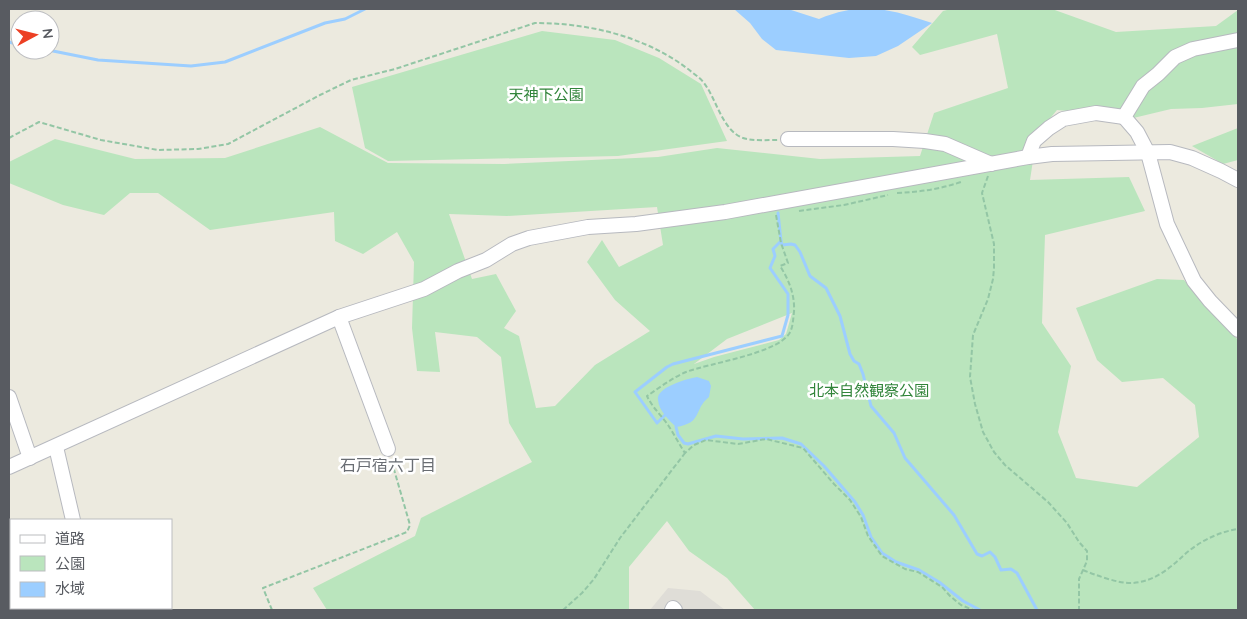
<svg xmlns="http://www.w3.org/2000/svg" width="1247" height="619" font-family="Quicksand,'Noto Sans JP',sans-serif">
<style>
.industrial{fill:#dfddd7}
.green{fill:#bae5bd;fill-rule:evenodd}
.water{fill:#9cceff}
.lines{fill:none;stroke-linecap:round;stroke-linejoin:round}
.stream{stroke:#9cceff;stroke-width:3}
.minor-casing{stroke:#b7b9bf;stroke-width:16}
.path{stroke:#93c6a5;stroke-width:2;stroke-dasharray:5 2.5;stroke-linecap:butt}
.minor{stroke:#fff;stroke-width:14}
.labels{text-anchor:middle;stroke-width:5;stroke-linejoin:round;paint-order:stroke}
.park-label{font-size:15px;fill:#32853b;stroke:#fff}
.neighbourhood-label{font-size:16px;fill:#696d73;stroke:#fff}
</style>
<rect width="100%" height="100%" fill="#eceadf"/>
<path class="industrial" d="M668 588 700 591 725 610H650Z"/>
<g class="green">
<path d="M951 9H1052L1116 32 1216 26 1238 10V104L1202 108 1171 109 1125 120 1088 113 1057 110 1037 134 1030 180 1129 177 1145 211 1045 235 1042 323 1071 366 1058 432 1076 478 1137 487 1199 437 1195 405 1163 378 1122 382 1097 360 1076 308 1157 279 1184 280 1238 340V610H755L727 578 689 551 667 521 629 567V610H327L313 588 415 536 421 518 532 462 509 423 501 357 477 337 435 332 440 372 417 371 412 328 414 262 397 232 363 254 335 241 334 212 210 230 158 193H130L104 215 63 205 9 183V162L55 139 135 159 225 158 320 127 388 163 504 164 658 157 717 148 820 159 920 156 934 113 1008 88 997 34 920 55 912 47 943 11ZM657 207 663 245 619 267 602 240 587 262 615 300 650 331 595 365 555 406 536 408 519 336 504 328 516 311 496 274 472 279 449 214 507 216ZM792 313 786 334 779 340 714 357 694 364 727 339Z"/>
<path d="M542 31 615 40 659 58 701 84 727 141 618 156 388 161 365 148 352 87Z"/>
<path d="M1238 128V160L1223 164 1192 146Z"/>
</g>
<g class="water">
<path d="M734 9H788L819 19C863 1 889 9 932 23L898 46 876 56 849 58 776 50 762 39 750 23Z"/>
<path d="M697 377 709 381 711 386 709 397C693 410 703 423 676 427 669 420 659 411 658 400 656 387 687 379 697 377Z"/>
</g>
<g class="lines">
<g class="stream">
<path d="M9 42 20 45"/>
<path d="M48 50 98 60 191 66 225 62 325 23 345 19 365 9"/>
<path d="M781 241 782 245 791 244 795 245 800 252 810 276 826 288 840 316 850 354 854 361 859 364 863 374 871 406 894 433 905 458 954 515 977 554 982 556 990 552 995 557 1001 570 1011 569 1017 573 1037 610"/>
<path d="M665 415 657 423 635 392 667 367 673 364 782 336 788 315V294L770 268 775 256 773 249 781 241 778 213"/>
<path d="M676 427 678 435 684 443 688 444 716 436 743 439 782 438 801 444 824 466 855 502 863 515 871 537 882 553 896 562 919 570 939 582 963 601 980 610"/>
</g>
<defs>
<g id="minor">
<path d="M1238 40 1193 49 1175 57 1158 74 1143 86 1124 117 1137 132 1148 153 1167 224 1194 281 1210 301 1238 330"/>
<path d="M788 139H893L925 141 945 144 991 164"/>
<path d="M1028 157 1034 141 1049 128 1063 119 1096 113 1124 117"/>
<path d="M339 317 388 449"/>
<path d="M9 397 30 458"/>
<path d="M56 447 73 520"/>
<path d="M9 467 339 317 424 289 458 271 486 260 512 244 529 238 588 227 636 224 725 212 1028 157 1052 154 1170 152 1192 158 1221 171 1238 180"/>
<path d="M9 552 11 565"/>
<path d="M18 608 19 610"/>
<path d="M93 608 94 610"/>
<path d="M672 610 673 608 675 610"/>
</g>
</defs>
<use href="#minor" class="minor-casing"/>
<g class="path">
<path d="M9 138 39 122 101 140 158 150 198 149 228 144 320 95 351 80 395 69 535 23C590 23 649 37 693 73 697 76 701 79 704 83 717 100 722 130 743 138 751 141 769 140 778 140"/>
<path d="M988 176 982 193 994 244V268L993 279 988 299 973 335 970 377 975 404 983 432 994 452 1005 465 1048 502 1067 523 1079 542 1087 551V561L1079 579V610"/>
<path d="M897 193C920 192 940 189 961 182"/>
<path d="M799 211 844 205 888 195"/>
<path d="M776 215 781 243 788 263 780 266C789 280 795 295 794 312 793 320 793 328 789 334 775 354 710 363 686 372 672 378 659 388 647 396 652 407 661 415 668 425 674 434 679 444 685 453L694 445 706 440 738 444 766 439 803 448 834 484 850 500 861 517 868 536 882 556 905 569 918 572 942 587 950 596 961 605 973 610"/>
<path d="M1083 570C1095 575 1120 584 1132 583 1153 582 1169 569 1183 556 1198 542 1218 532 1238 529"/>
<path d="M272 610 263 588 407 532 410 525 391 459"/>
<path d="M563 610 582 593 594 579 620 538 685 453"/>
</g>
<use href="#minor" class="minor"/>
</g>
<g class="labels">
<g class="park-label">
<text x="546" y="100">天神下公園</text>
<text x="869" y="396">北本自然観察公園</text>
</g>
<g class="neighbourhood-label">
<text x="388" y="471">石戸宿六丁目</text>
</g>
</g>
<rect width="1247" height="619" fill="none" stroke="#585b61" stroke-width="20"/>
<rect x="10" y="519" width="162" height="90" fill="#ffffff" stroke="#bcbdc0"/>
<rect x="20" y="535" width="25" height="8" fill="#ffffff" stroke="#bcbdc0"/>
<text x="55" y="544" font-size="15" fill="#585b61">道路</text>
<rect x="20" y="556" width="25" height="15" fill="#bae5bd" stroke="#bcbdc0"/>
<text x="55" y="569" font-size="15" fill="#585b61">公園</text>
<rect x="20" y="582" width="25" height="15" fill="#9cceff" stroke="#bcbdc0"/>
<text x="55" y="594" font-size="15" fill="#585b61">水域</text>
<g transform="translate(35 35) rotate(83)"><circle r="24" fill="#ffffff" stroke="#bcbdc0"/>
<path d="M0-4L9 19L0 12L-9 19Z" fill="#ec4024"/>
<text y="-8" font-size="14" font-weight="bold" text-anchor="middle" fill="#585b61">N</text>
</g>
</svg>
